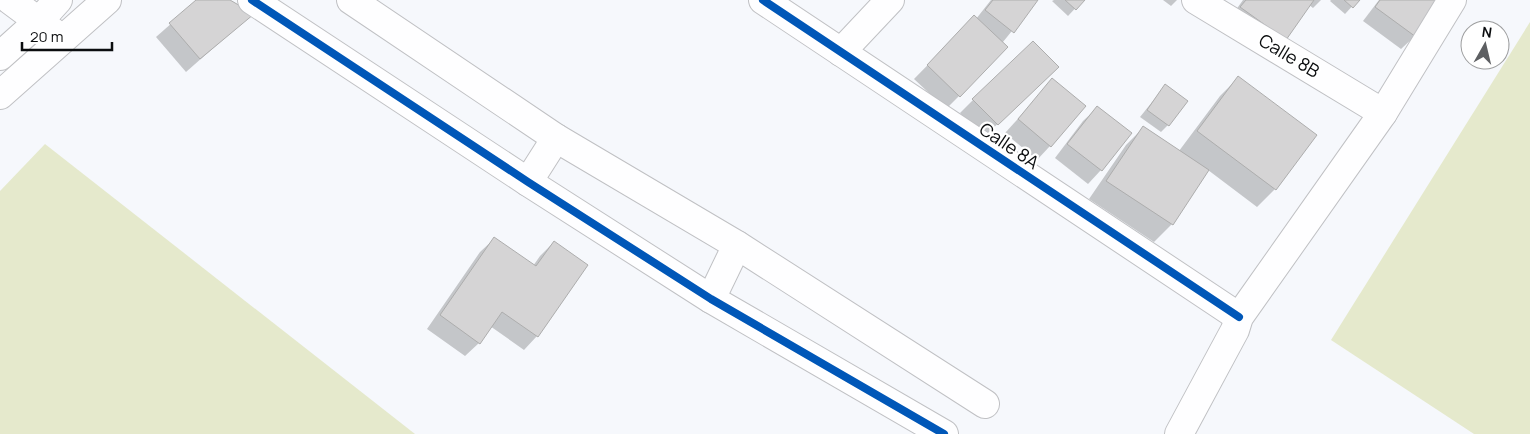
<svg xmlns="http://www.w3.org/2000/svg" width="1530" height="434" font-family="Manrope,sans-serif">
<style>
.green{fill:#e5e9cc}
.shadow{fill:#0003}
.building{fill:#d5d4d5;stroke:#adadad}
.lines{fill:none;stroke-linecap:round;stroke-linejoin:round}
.minor-casing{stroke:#c0c1c4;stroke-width:30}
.minor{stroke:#fefeff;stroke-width:28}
.cycleway-casing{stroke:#fff;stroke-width:11}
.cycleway{stroke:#0057b8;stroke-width:8}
.labels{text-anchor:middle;stroke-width:4.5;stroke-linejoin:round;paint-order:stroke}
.street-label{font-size:18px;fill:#0b0d0f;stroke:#fff}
</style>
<rect width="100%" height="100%" fill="#f6f8fc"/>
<g class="green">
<path d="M1530 22V434H1474L1331 340Z"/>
<path d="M45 144 415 434H0V191Z"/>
</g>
<g class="shadow">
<path d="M198 0H227L252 14 186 72 156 37Z"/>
<path d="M991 0H1037L959 96 946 109 914 79 961 31 976 19Z"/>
<path d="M1054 0H1083L1068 16 1052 1Z"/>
<path d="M1163 0H1177L1171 6Z"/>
<path d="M1243 0H1321L1313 8 1309 5 1285 39 1228 21Z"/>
<path d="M1331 0H1358L1345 14 1330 1Z"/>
<path d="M1379 0H1442L1415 36 1401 49 1363 21Z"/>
<path d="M1238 78 1275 189 1257 207 1208 170 1172 224 1154 242 1089 199 1126 145 1143 128 1179 151 1220 96Z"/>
<path d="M1043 80 983 138 960 113 973 100Z"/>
<path d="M1053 80 1050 146 1037 160 1005 133Z"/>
<path d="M1165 86 1168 125 1161 132 1140 117Z"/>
<path d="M1097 108 1130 134 1101 170 1088 184 1055 158 1083 121Z"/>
<path d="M494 239 533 266 540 256 554 242 587 265 537 336 524 350 490 326 479 343 465 356 427 329 480 252Z"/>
</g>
<g class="building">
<path d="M196 0H230L254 14 200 59 169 23Z"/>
<path d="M993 0H1038L1014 33 985 10Z"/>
<path d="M1065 0H1085L1076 10Z"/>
<path d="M1246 0H1314L1286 40 1240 7Z"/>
<path d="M1344 0H1360L1353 8Z"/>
<path d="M1380 0H1444L1416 37 1375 7Z"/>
<path d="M974 15 1008 47 960 97 927 65Z"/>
<path d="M1033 41 1059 67 998 125 972 99Z"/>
<path d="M1238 76 1317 135 1276 190 1197 131Z"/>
<path d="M1052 78 1086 106 1051 147 1018 119Z"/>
<path d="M1165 84 1188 101 1169 126 1147 110Z"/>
<path d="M1097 106 1132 133 1102 171 1067 144Z"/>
<path d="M1143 126 1209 170 1173 225 1106 181Z"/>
<path d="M494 237 536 266 554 241 588 265 538 337 502 312 480 344 440 315Z"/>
</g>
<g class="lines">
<defs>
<g id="minor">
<path d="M10 0 53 32"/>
<path d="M252 0 528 182 711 299 944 434"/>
<path d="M351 0 556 138 737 245 985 404"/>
<path d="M763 0 1239 317"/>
<path d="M1196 0 1383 113"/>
<path d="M841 52 890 0"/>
<path d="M0 56 39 21 58 0"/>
<path d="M0 95 107 0"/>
<path d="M528 182 556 138"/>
<path d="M711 299 737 245"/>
<path d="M1179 434 1235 330 1239 317 1383 113 1452 0"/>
</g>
</defs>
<use href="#minor" class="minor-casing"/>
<use href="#minor" class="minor"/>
<defs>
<g id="cycleway">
<path d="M252 0 528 182 711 299 944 434"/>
<path d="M763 0 1239 317"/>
</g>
</defs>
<use href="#cycleway" class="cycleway-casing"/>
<use href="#cycleway" class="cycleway"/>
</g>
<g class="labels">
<g class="street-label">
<text transform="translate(1289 56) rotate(31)" y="6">Calle 8B</text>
<text transform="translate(1009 146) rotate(34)" y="6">Calle 8A</text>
</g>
</g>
<g transform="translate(1485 45) rotate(8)"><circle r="24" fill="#ffffff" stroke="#9d9e9f"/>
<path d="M0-4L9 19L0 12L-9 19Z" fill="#5d5f62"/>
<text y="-8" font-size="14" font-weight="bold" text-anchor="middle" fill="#0b0d0f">N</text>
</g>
<path d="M22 42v8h90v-8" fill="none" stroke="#0b0d0f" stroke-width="2.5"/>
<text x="30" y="42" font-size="15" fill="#0b0d0f" stroke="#ffffff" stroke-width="4" paint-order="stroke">20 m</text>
</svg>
